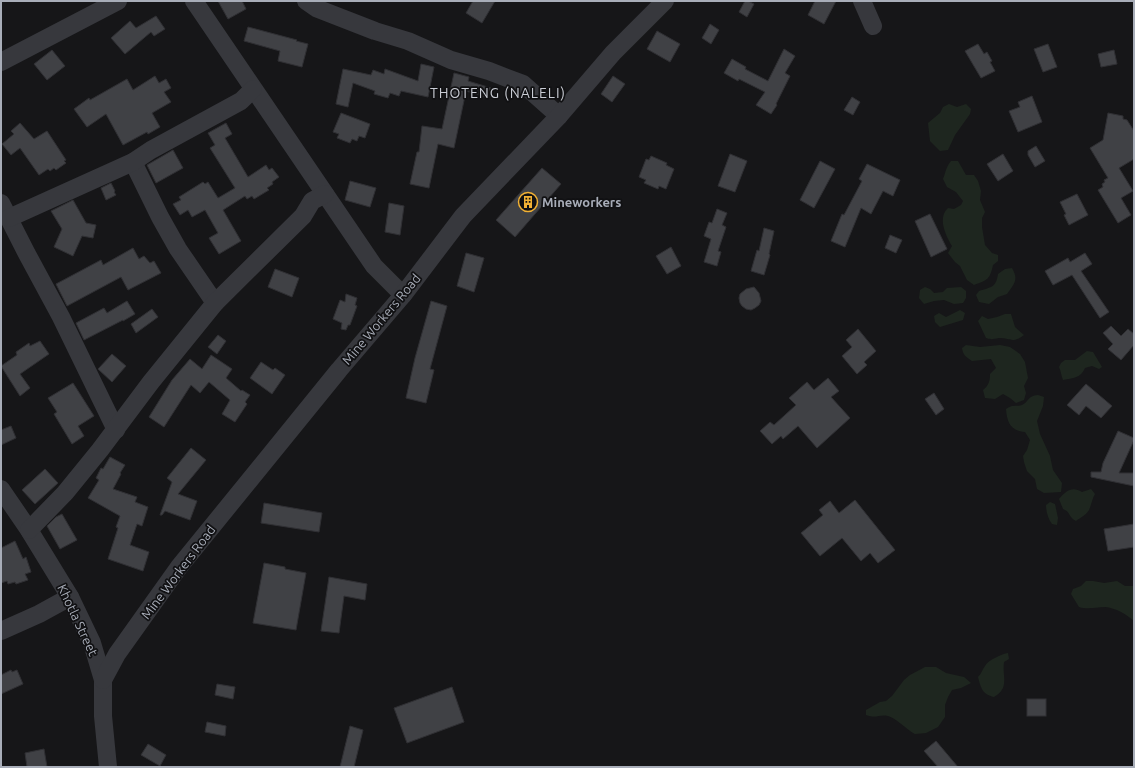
<svg xmlns="http://www.w3.org/2000/svg" width="1135" height="768" font-family="Ubuntu,sans-serif">
<style>
.green{fill:#1e261f}
.building{fill:#404145;stroke:#303034}
.lines{fill:none;stroke-linecap:round;stroke-linejoin:round}
.minor{stroke:#37383d;stroke-width:18}
.labels{text-anchor:middle;stroke-width:3.5;stroke-linejoin:round;paint-order:stroke}
.poi-label{font-size:13px;font-weight:bold;fill:#a8adb8;stroke:#111113;text-anchor:start}
.street-label{font-size:13px;fill:#a8adb8;stroke:#111113}
.neighbourhood-label{font-size:14px;letter-spacing:1px;fill:#c9ccd4;stroke:#111113}
</style>
<rect width="100%" height="100%" fill="#161618"/>
<g class="green">
<path d="M949 104 957 107 966 104 971 109 970 114 955 135 948 150 940 151 930 141 928 123 940 113 943 107Z"/>
<path d="M951 161H958L966 175H974L978 181 981 191 980 200 985 212 982 218V227L985 245 992 253 998 255V261L993 265C990 279 988 280 974 285L967 280 960 266 955 262 948 253 952 246C946 236 937 218 948 208L954 209 961 205 963 201 956 192 947 187 943 179C946 171 946 167 951 161Z"/>
<path d="M1012 268C1019 280 1014 284 1007 294L998 297 989 304 979 302 976 295 979 291C991 287 996 288 998 274L1005 269Z"/>
<path d="M925 287 930 289 934 293 943 292 947 288 961 287 966 291V298L963 303 954 304 944 300 934 301 924 304 919 298 920 290Z"/>
<path d="M960 310 965 313 963 320 940 327 935 322 934 316 939 313 946 317Z"/>
<path d="M1005 314H1011L1015 327 1024 335C1012 344 1011 338 999 338 993 339 992 340 986 338L978 321 982 316 988 319 997 317Z"/>
<path d="M966 345 980 347 1000 345 1010 347 1020 354 1025 362 1028 378 1024 386 1026 393 1024 400 1016 403 1010 398 1003 394 995 399 985 398 983 390C989 385 990 381 990 374L996 368 991 359 972 361C966 357 963 355 962 348Z"/>
<path d="M1087 351 1093 352 1102 367 1099 369 1092 366 1085 368C1081 378 1073 378 1063 380 1061 375 1061 371 1059 367L1061 363 1065 360H1075Z"/>
<path d="M1038 395 1044 397 1043 406 1037 421 1040 434 1050 456 1053 470 1062 483 1061 492 1044 493 1037 489 1035 479 1027 471 1024 462 1023 456 1027 450 1030 440 1025 432C1011 431 1007 423 1006 409 1013 404 1015 407 1022 405 1030 401 1027 396 1038 395Z"/>
<path d="M1091 489 1095 494C1092 499 1091 506 1089 510 1086 515 1080 518 1076 521 1068 517 1071 512 1063 509L1059 499C1066 491 1072 486 1082 492Z"/>
<path d="M1050 502 1055 504 1058 518 1057 525 1052 524C1048 519 1046 511 1046 505Z"/>
<path d="M1086 581H1093L1104 583 1117 581 1125 586H1134V621C1126 614 1116 608 1105 607 1095 607 1089 610 1079 607L1071 594 1073 589 1081 586Z"/>
<path d="M1008 653 1009 659 1004 662C1002 677 1010 688 994 697 982 694 981 688 978 677 982 673 982 670 985 666 988 660 1002 654 1008 653Z"/>
<path d="M925 667H936L946 673 964 677 971 683 961 688 952 690 948 697 945 705V717L938 727 926 733 915 734C907 730 896 718 888 716 879 714 877 719 866 715V710L880 702 886 701 892 696 904 680 910 675Z"/>
</g>
<g class="building">
<path d="M218 1H242L246 9 228 19Z"/>
<path d="M473 1H495L482 23 466 13Z"/>
<path d="M745 1H748L754 4 747 17 739 12Z"/>
<path d="M815 1H836L824 24 808 15Z"/>
<path d="M156 16 165 29 154 36 151 32 125 54 111 38 130 21 136 28Z"/>
<path d="M710 24 719 30 711 44 702 38Z"/>
<path d="M248 27 297 40 296 41 308 44 302 67 278 61 280 51 244 41Z"/>
<path d="M657 31 680 44 670 62 647 49Z"/>
<path d="M978 44 984 54 987 52 992 61 990 62 995 71 981 78 965 51Z"/>
<path d="M1048 44 1057 67 1043 72 1034 49Z"/>
<path d="M784 49 795 56 785 73 790 76 776 104 777 105 771 114 756 105 765 92 739 79 738 81 724 73 732 59 746 67 745 69 768 81Z"/>
<path d="M52 50 65 66 47 80 34 64Z"/>
<path d="M1114 50 1117 64 1101 67 1098 54Z"/>
<path d="M421 64 434 67 428 97 401 91 399 96 390 93 388 98 374 94 375 91 353 83 348 107 336 104 343 69 371 75 373 70 384 74 385 69 418 81Z"/>
<path d="M454 73 469 77 468 81 491 88 488 98 466 91 454 148 438 144 429 188 410 184 417 152H419L422 126 442 129Z"/>
<path d="M155 76 159 83 166 79 171 88 164 92 171 102 152 113 160 127 148 134 147 132 123 145 106 114 87 127 74 109 89 98 90 100 127 79 133 90Z"/>
<path d="M613 76 625 84 612 102 601 94Z"/>
<path d="M1032 96 1042 122 1018 132 1009 111 1020 107 1018 102Z"/>
<path d="M852 97 860 102 853 115 844 110Z"/>
<path d="M341 113 370 124 365 138 359 136 357 141 352 139 350 143 337 138 339 134 333 132Z"/>
<path d="M1108 113 1123 116V119L1127 120 1134 131V159L1119 168 1133 191 1121 198 1131 215 1118 223 1098 190 1103 187 1102 184 1105 182 1104 180 1108 178 1090 148 1103 140Z"/>
<path d="M20 123 34 139 47 131 66 160 64 161 66 163 56 170 54 168 50 171 48 169 39 175 20 148 11 155 2 144 14 134 11 131Z"/>
<path d="M226 123 232 134 225 138 248 177 266 165 269 170 272 168 279 177 272 182 273 184 267 188 269 190 254 199 252 196 247 199 245 196 223 210 241 241 219 254 209 238 218 233 205 210 192 217 188 210 180 215 173 204 181 200 179 197 203 182 205 184 208 182 218 198 235 188 210 148 215 145 208 133Z"/>
<path d="M1036 146 1045 161 1035 167 1028 155V151Z"/>
<path d="M173 150 183 168 156 183 147 165Z"/>
<path d="M730 154 747 161 735 192 718 186Z"/>
<path d="M1003 154 1013 171 998 181 987 164Z"/>
<path d="M651 156 667 163 666 165 674 169 666 189 659 186 658 189 644 183 646 180 639 177 646 159 649 160Z"/>
<path d="M820 161 835 169 814 208 800 200Z"/>
<path d="M867 164 900 180 893 196 883 191 871 214 861 208 845 247 831 241 842 214 844 215 862 181 859 179Z"/>
<path d="M542 168 561 184 515 237 496 220Z"/>
<path d="M350 181 376 188 370 207 345 200Z"/>
<path d="M111 183 115 191 114 192 116 195 106 200 101 188Z"/>
<path d="M1077 194 1088 215 1069 225 1064 215 1066 214 1060 202Z"/>
<path d="M73 200 86 223 96 225 93 238 82 236 73 256 54 247 62 229 51 211Z"/>
<path d="M389 203 404 206 400 235 385 232Z"/>
<path d="M717 209 727 213 722 225 726 227 718 251 721 252 717 266 704 262 711 239 704 236 709 222 712 223Z"/>
<path d="M930 214 947 249 931 257 915 221Z"/>
<path d="M764 228 774 231 769 254 770 255 764 275 751 271 757 250 759 251Z"/>
<path d="M890 235 902 240 896 253 885 248Z"/>
<path d="M671 247 681 266 667 274 656 256Z"/>
<path d="M133 248 139 259 144 256 150 263 154 261 161 273 128 290 121 277 67 306 56 284 101 260 103 265Z"/>
<path d="M466 253 484 258 474 292 457 286Z"/>
<path d="M1085 253 1092 264 1081 271 1109 312 1100 318 1072 275 1053 285 1045 271 1068 258 1070 262Z"/>
<path d="M275 269 299 278 292 297 268 287Z"/>
<path d="M754 287 759 293 761 301 759 305 755 308 751 310 746 309 742 306 740 303 739 298 740 294 746 289Z"/>
<path d="M346 294 357 298 355 305 357 306 350 325H348L346 330 341 329 342 323 333 319 340 300 345 302Z"/>
<path d="M127 301 135 314 123 321V320L84 340 76 323 104 308 107 313Z"/>
<path d="M431 301 447 306 430 369 434 370 426 403 406 398 415 358Z"/>
<path d="M152 309 158 317 136 333 131 324Z"/>
<path d="M1111 326 1121 336 1128 329 1134 334V345L1121 360 1108 349 1113 344 1103 333Z"/>
<path d="M858 329 876 351 864 362 867 365 857 374 842 356 852 347 846 340Z"/>
<path d="M218 335 226 341 217 354 208 347Z"/>
<path d="M40 341 49 354 20 374 30 388 20 396 1 366 17 355 16 352 29 343 30 346Z"/>
<path d="M112 354 126 366 112 382 98 369Z"/>
<path d="M211 355 232 369 226 378 241 391 242 390 250 395 245 402 247 404 235 422 222 414 230 400 209 382 200 393 191 385 164 427 149 417 172 380 190 359 202 369Z"/>
<path d="M261 362 273 370 275 368 285 375 272 394 250 378Z"/>
<path d="M828 378 839 391 831 397 850 418 817 448 798 426 783 439 781 436 772 444 760 431 770 422 774 425 796 405 789 398 807 382 814 390Z"/>
<path d="M73 383 94 416 78 426 84 436 72 444 54 414 57 412 48 398Z"/>
<path d="M1086 384 1112 406 1101 418 1086 406 1079 415 1067 405Z"/>
<path d="M934 393 944 409 936 415 925 399Z"/>
<path d="M11 426 16 438 1 445V430Z"/>
<path d="M1118 431 1134 438V440L1119 473H1134V486L1091 477V472H1101L1103 463Z"/>
<path d="M191 448 206 460 178 494 197 501 190 520 165 511 162 515H160L172 482 167 478Z"/>
<path d="M110 457 125 465 120 473 121 474 113 489 137 497 135 502 148 507 142 526 137 524 130 545 149 552 143 571 108 559 118 528 116 527 120 516 88 498 99 480 96 478 101 468 103 469Z"/>
<path d="M45 469 58 483 35 504 22 490Z"/>
<path d="M855 500 895 550 878 563 870 553 861 561 842 538 820 556 801 533 823 515 819 510 830 501 839 513Z"/>
<path d="M264 503 322 513 319 532 261 523Z"/>
<path d="M62 514 77 540 60 549 47 526 56 517Z"/>
<path d="M1134 524V547L1108 551 1104 529Z"/>
<path d="M15 541 23 559 26 557 31 572 25 574 28 580 16 584 15 582 8 584 7 581 1 583V548Z"/>
<path d="M264 563 285 567V569L306 573 296 630 253 623Z"/>
<path d="M329 577 367 584 365 600 344 596 339 633 321 631Z"/>
<path d="M11 670 12 672 17 670 23 684 1 694V675Z"/>
<path d="M217 684 235 687 233 699 215 695Z"/>
<path d="M452 687 464 722 407 743 394 708Z"/>
<rect x="1027" y="699" width="19" height="17"/>
<path d="M207 722 226 726 225 736 205 732Z"/>
<path d="M350 726 363 730 354 767H340Z"/>
<path d="M936 741 958 767H938L924 751Z"/>
<path d="M148 744 166 755 160 766 141 755Z"/>
<path d="M44 749 47 767H27L25 753Z"/>
</g>
<g class="lines">
<g class="minor">
<path d="M194 1 374 266 403 295"/>
<path d="M306 1 316 8 375 31 408 41 451 60 489 71 523 84 559 116"/>
<path d="M862 1 873 26"/>
<path d="M1 62 118 1"/>
<path d="M133 162 160 217 178 249 215 303"/>
<path d="M1 203 27 254 61 317 116 430"/>
<path d="M9 218 133 162 151 150 241 101 253 89"/>
<path d="M1 489 29 530 70 597 92 643 103 680V716L108 767"/>
<path d="M29 530 65 493 100 450 151 382 215 303 303 216 312 201 325 194"/>
<path d="M1 631 39 614 70 597"/>
<path d="M103 680 117 654 179 567 339 370 403 295 463 216 559 116 613 53 665 1"/>
</g>
</g>
<defs>
<symbol id="building-ring" viewBox="-11 -11 22 22"><circle r="9.5" fill="#111113" stroke="#f2b134" stroke-width="1.5"/><path d="M-4-6H4V6H1V3H-1V6H-4ZM-2.5-4.3h1.7v1.8h-1.7ZM.8-4.3h1.7v1.8H.8ZM-2.5-1h1.7V.8h-1.7ZM.8-1h1.7V.8H.8Z" fill="#f2b134"/></symbol>
</defs>
<g fill-rule="evenodd">
<use href="#building-ring" x="517" y="191" width="22" height="22"/>
</g>
<g class="labels">
<g class="poi-label">
<text x="542" y="207">Mineworkers</text>
</g>
<g class="street-label">
<text transform="translate(381 319) rotate(-50)" y="5">Mine Workers Road</text>
<text transform="translate(178 572) rotate(-53)" y="5">Mine Workers Road</text>
<text transform="translate(78 620) rotate(65)" y="5">Khotla Street</text>
</g>
<g class="neighbourhood-label">
<text x="498" y="98">THOTENG (NALELI)</text>
</g>
</g>
<rect width="1135" height="768" fill="none" stroke="#a8adb8" stroke-width="4"/>
</svg>
